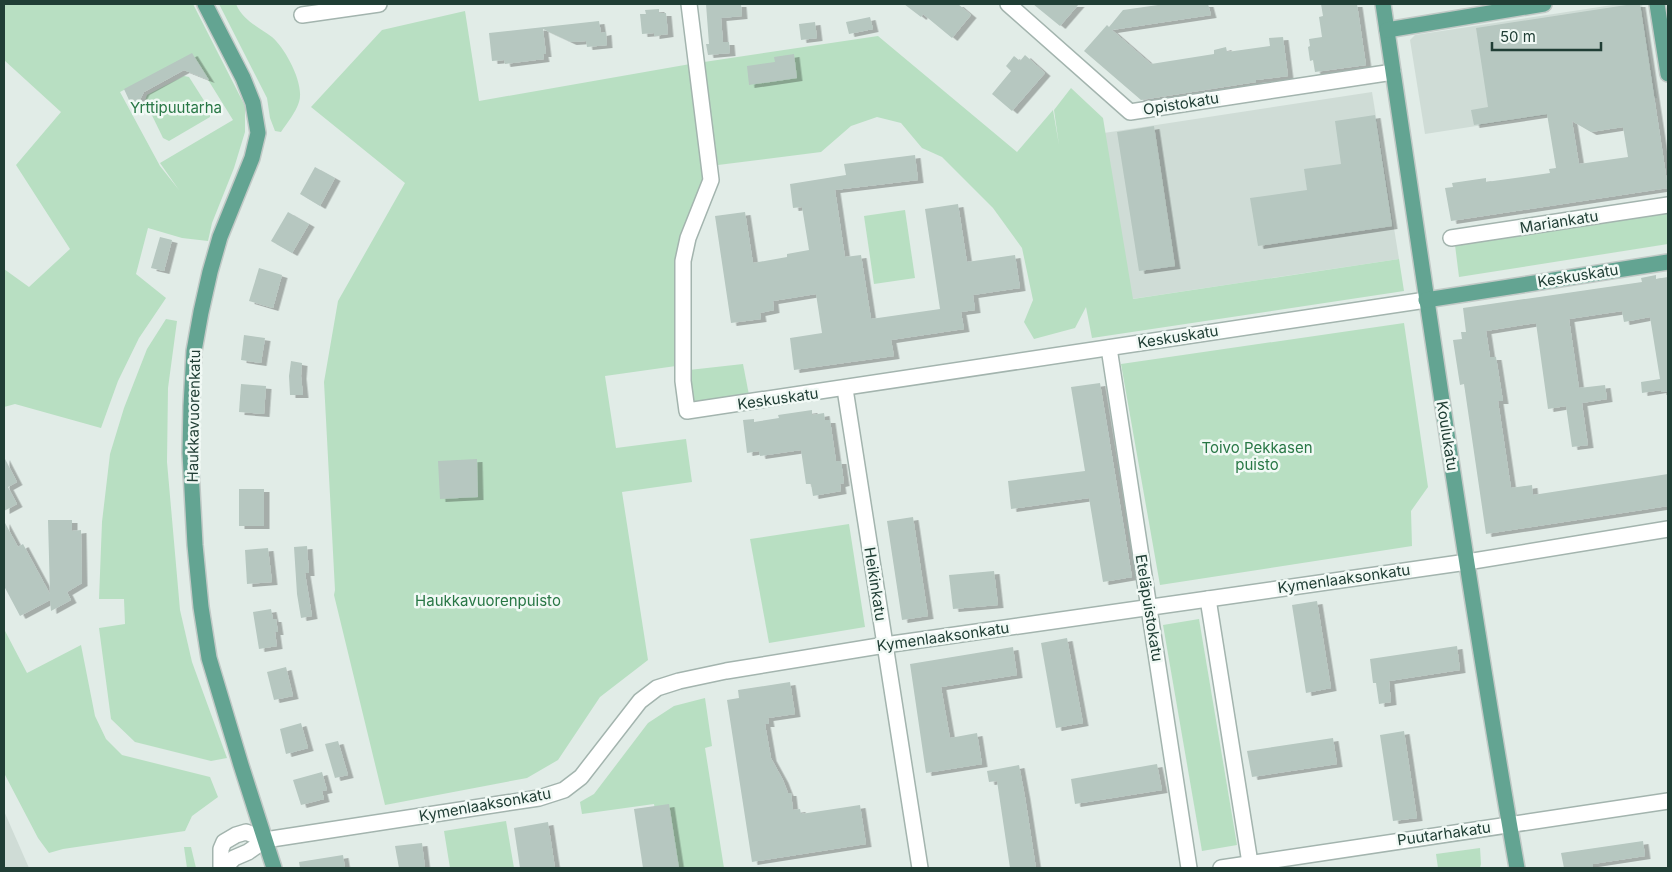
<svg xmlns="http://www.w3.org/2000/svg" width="1672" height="872" font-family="Inter,sans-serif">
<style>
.built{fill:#cfdcd6}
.green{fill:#b8dfc2;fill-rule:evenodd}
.building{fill:#b6c7c0;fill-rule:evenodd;filter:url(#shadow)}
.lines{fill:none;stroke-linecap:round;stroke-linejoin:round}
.minor-casing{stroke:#a3b4ae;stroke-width:18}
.major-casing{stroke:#c1c9c6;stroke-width:18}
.minor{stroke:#fff;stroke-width:15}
.major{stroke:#63a492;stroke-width:15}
.labels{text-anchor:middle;stroke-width:5;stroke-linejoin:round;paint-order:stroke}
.street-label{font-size:15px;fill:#203e35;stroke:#f1f9f5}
.park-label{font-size:15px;fill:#287745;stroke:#f1f9f5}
</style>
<defs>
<filter id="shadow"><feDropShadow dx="5.5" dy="3" stdDeviation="0" flood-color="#0004"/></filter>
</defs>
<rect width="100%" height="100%" fill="#e1ece7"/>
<g class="built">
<path d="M1619 4H1642L1657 98 1425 134 1410 40 1415 35Z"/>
<path d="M1372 92 1399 259 1132 299 1104 133Z"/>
<path d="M4 811 29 868H4Z"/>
</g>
<g class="green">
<path d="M4 4H193L245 106V132L234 168 212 223 208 241 182 238 148 228 136 274 166 298 139 338 118 381 101 428 15 404 4 407V269L29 287 70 249 16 165 61 112 4 60ZM192 54 233 120 160 163 179 190 160 166 120 92Z"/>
<path d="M219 4H236C243 21 258 26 272 37 285 48 305 84 299 102 296 112 287 123 281 132L275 131 270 118 267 98Z"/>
<path d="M465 11 479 101 696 63 711 180 683 261V365L605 376 616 448 686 439 692 482 622 492 648 660 600 697 558 760 527 778 385 805 334 595 335 590 324 382 338 301 405 183 311 107 382 30Z"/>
<path d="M878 36 1017 152 1053 110 1059 145 1054 110 1071 88 1103 118 1133 299 1399 259 1404 291 1092 338 1086 307 1075 328 1034 339 1024 322 1033 300 1022 248 993 208 942 157 922 148 901 123 877 117 851 126 821 152 718 165 704 62Z"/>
<path d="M184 76 189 77 210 110V117L169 141 163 138 145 101 147 95Z"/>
<path d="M905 210 915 278 874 284 864 216Z"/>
<path d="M1668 211V244L1459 277 1455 245Z"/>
<path d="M166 319 177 321 168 388 167 462 180 610 192 662 227 758 211 761 135 742 111 719 99 628 125 624 124 599H99L102 522 110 454 124 408 147 349Z"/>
<path d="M1404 323 1428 487 1411 511 1412 546 1160 585 1121 364Z"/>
<path d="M743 364 749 395 694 405 689 370Z"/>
<path d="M849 524 865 627 769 643 750 539Z"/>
<path d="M1199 619 1237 845 1202 851 1163 625Z"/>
<path d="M4 629 27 673 81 645 95 716 106 739 122 755 210 777 218 797 192 816 185 831 63 849 49 853 38 838 4 773Z"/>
<path d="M705 698 712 746 705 748 724 868H665L654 804 582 814 580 802 594 794 648 723 674 706Z"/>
<path d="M506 821 514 868H450L444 831Z"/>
<path d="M184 847H191L196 868H187Z"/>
<path d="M1480 848 1481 864 1480 868H1438L1436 854Z"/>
</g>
<g class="building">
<path d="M706 4H741L742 16 721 18 723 42H729L730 53 708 55 706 44H709Z"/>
<path d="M904 4H958L971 15 952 38 923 14 921 17Z"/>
<path d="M1033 4H1079L1060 26Z"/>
<path d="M1165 4H1208L1211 15 1112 30 1151 64 1214 54V50L1226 47 1227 52 1270 46 1269 38 1283 37 1288 76 1256 80V82L1141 100 1084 51 1107 25 1109 27 1123 10Z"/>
<path d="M1321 4H1357L1366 65 1315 72 1313 60 1310 61 1308 47 1310 46 1309 39 1322 37 1319 17 1323 16Z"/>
<path d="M1633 4H1640L1668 188 1451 221 1445 188 1453 187 1452 183 1486 178V182L1550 173 1549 169 1556 168 1547 114 1474 125 1471 110 1488 107 1476 28ZM1572 121 1591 132 1623 127 1628 157 1579 164Z"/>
<path d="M659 9V13H666L668 34 654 36V33L642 34 640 14H646L645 10Z"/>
<path d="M870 17 873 29 849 34 846 22Z"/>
<path d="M599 21 601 33 606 32 607 45 587 47 586 41 571 42 543 29 546 54H543L544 59 505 64 504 60 492 61 489 33Z"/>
<path d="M815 22 817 38 801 40 799 24Z"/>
<path d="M192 53 209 80 184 70 144 92 134 111 124 89Z"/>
<path d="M794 54 797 78 749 85 747 66 775 62 774 57Z"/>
<path d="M1025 55 1045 73 1012 111 992 94 1011 71 1006 66 1014 56 1020 61Z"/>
<path d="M1375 115 1392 226 1258 246 1250 198 1307 190 1304 169 1341 164 1335 121Z"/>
<path d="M1154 126 1175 266 1139 271 1117 132Z"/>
<path d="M915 155 918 180 835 190 845 257 861 255 871 319 940 309 925 209 958 204 967 262 1015 255 1020 288 973 295 975 310 961 312 964 329 891 340 894 356 794 370 790 338 822 333 816 294 773 301 774 310 760 313 761 319 731 323 715 216 745 212 753 263 787 257V254L809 250 802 207 793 208 790 184 846 175 844 164Z"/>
<path d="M315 167 335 178 320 206 300 194Z"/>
<path d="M288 212 309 224 292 253 271 241Z"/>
<path d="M160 237 172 240 164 271 151 268Z"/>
<path d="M259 268 282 275 273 308 249 301Z"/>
<path d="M1656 275V279L1668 277V391L1661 392V390L1642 393 1641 382 1660 379 1650 317 1624 322 1622 311 1569 319 1579 388 1605 385 1607 399 1582 403 1588 445 1572 447 1566 406 1548 409 1536 323 1486 331 1490 357H1496L1503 401H1498L1511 488 1532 485 1533 495 1668 474V506L1486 534 1464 384 1460 385 1453 340 1462 339 1461 332H1466L1463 308 1642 282 1641 278Z"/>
<path d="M244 335 265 338 261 363 241 360Z"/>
<path d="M291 361 302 363 301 376 303 395H290L289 376Z"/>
<path d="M1100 383 1132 577 1103 582 1089 498 1011 509 1008 481 1085 471 1071 387Z"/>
<path d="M241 384 266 386 264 414 239 412Z"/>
<path d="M812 410V415L824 413 825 420H830L836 461H841L844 483 840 484 841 491 813 496 811 484H806L801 450 760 456 759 451 747 453 743 420 754 419V422L779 418 778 415Z"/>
<path d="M4 457 17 482 8 487 17 504 4 511Z"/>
<path d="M477 459 478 497 440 499 438 461Z"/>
<rect x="239" y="489" width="25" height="37"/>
<path d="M913 517 928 616 902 620 887 521Z"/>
<path d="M48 520H72V531L81 530 82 583 67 592 71 600 51 611 50 600 20 616 4 586V521L18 547 23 544 50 594Z"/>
<path d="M307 546 309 573H305L312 616 301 618 297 594 294 547Z"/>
<path d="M268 548 272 582 247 584 245 550Z"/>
<path d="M994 571 998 605 953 609 949 575Z"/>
<path d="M1317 601 1331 688 1306 693 1292 605Z"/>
<path d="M271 609 273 619H276L278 632H275L277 646 259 649 253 612Z"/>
<path d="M1067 638 1083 723 1056 728 1041 643Z"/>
<path d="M1457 646 1460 670 1389 681 1391 702 1379 704 1376 683H1373L1370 659Z"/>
<path d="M1013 647 1017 675 941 687 950 738 977 733 982 764 926 773 910 664Z"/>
<path d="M286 667 293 696 274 700 267 672Z"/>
<path d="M790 682 795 714 768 718 769 724H765L771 758 783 780 788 793H791L793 810 800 809 801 814 860 805 866 844 752 862 727 700 739 698 738 690Z"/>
<path d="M301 723 308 748 286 754 280 729Z"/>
<path d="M1404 731 1417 818 1393 821 1380 735Z"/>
<path d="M1333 738 1337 764 1252 777 1247 751Z"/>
<path d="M338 741 348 775 335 778 325 744Z"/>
<path d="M1157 764 1162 790 1075 804 1071 779Z"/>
<path d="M1019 765 1025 797 1036 868H1010L997 781 989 782 987 771Z"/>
<path d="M322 772 327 790 322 791 324 799 301 805 293 780Z"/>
<path d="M669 804 679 868H643L634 809Z"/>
<path d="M548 822 555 868H520L514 828Z"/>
<path d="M1643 841 1645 856 1593 864V868H1564L1561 853Z"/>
<path d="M422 843 425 868H399L395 846Z"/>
<path d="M343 855 345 868H300L299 862Z"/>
</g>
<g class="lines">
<defs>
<g id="minor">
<path d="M689 4 711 180 688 238 683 261V381L687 411 1426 300"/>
<path d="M1008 4 1130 112 1393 72"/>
<path d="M302 15 379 4"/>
<path d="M1451 238 1668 205"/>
<path d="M1109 348 1189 868"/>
<path d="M845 389 920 868"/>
<path d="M1208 599 1250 863"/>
<path d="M221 868V849L224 842 236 835 246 832 265 840"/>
<path d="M225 868 234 858 248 852 265 840 539 798 564 790 581 777 640 701 657 688 679 681 726 671 885 645 1467 562 1668 529"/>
<path d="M1221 868 1668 801"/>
</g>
<g id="major">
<path d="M205 4 243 78 253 103 258 133 252 158 220 237 210 272 201 312 194 351 191 406 190 453 195 545 201 607 209 658 241 765 274 868"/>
<path d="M1383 4C1426 292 1467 581 1517 868"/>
<path d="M1657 4 1668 74"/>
<path d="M1387 30 1544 4"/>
<path d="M1426 300 1668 262"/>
</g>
</defs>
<use href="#minor" class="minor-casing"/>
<use href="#major" class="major-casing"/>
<use href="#minor" class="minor"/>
<use href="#major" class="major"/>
</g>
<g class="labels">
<g class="street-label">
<text transform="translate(1181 104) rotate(-9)" y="5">Opistokatu</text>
<text transform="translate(1559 222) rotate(-9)" y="5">Mariankatu</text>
<text transform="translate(1578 276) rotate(-9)" y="5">Keskuskatu</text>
<text transform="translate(1178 337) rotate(-9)" y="5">Keskuskatu</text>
<text transform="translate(778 399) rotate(-8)" y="5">Keskuskatu</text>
<text transform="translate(194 416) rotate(-89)" y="5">Haukkavuorenkatu</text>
<text transform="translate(1447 436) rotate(81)" y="5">Koulukatu</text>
<text transform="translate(1344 579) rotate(-8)" y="5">Kymenlaaksonkatu</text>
<text transform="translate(875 584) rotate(81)" y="5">Heikinkatu</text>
<text transform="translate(1149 608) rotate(81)" y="5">Eteläpuistokatu</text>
<text transform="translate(943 637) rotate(-8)" y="5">Kymenlaaksonkatu</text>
<text transform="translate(485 805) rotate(-10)" y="5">Kymenlaaksonkatu</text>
<text transform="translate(1444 834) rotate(-8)" y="5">Puutarhakatu</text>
</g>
<g class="park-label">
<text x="176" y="113">Yrttipuutarha</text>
<text x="1257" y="453">Toivo Pekkasen<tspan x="1257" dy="17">puisto</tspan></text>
<text x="488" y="606">Haukkavuorenpuisto</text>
</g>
</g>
<rect width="1672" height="872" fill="none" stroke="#203e35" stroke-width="10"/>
<path d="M1492 42v8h109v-8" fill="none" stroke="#203e35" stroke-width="2.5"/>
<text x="1500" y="42" font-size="15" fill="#203e35" stroke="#f1f9f5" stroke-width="4" paint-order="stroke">50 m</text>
</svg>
